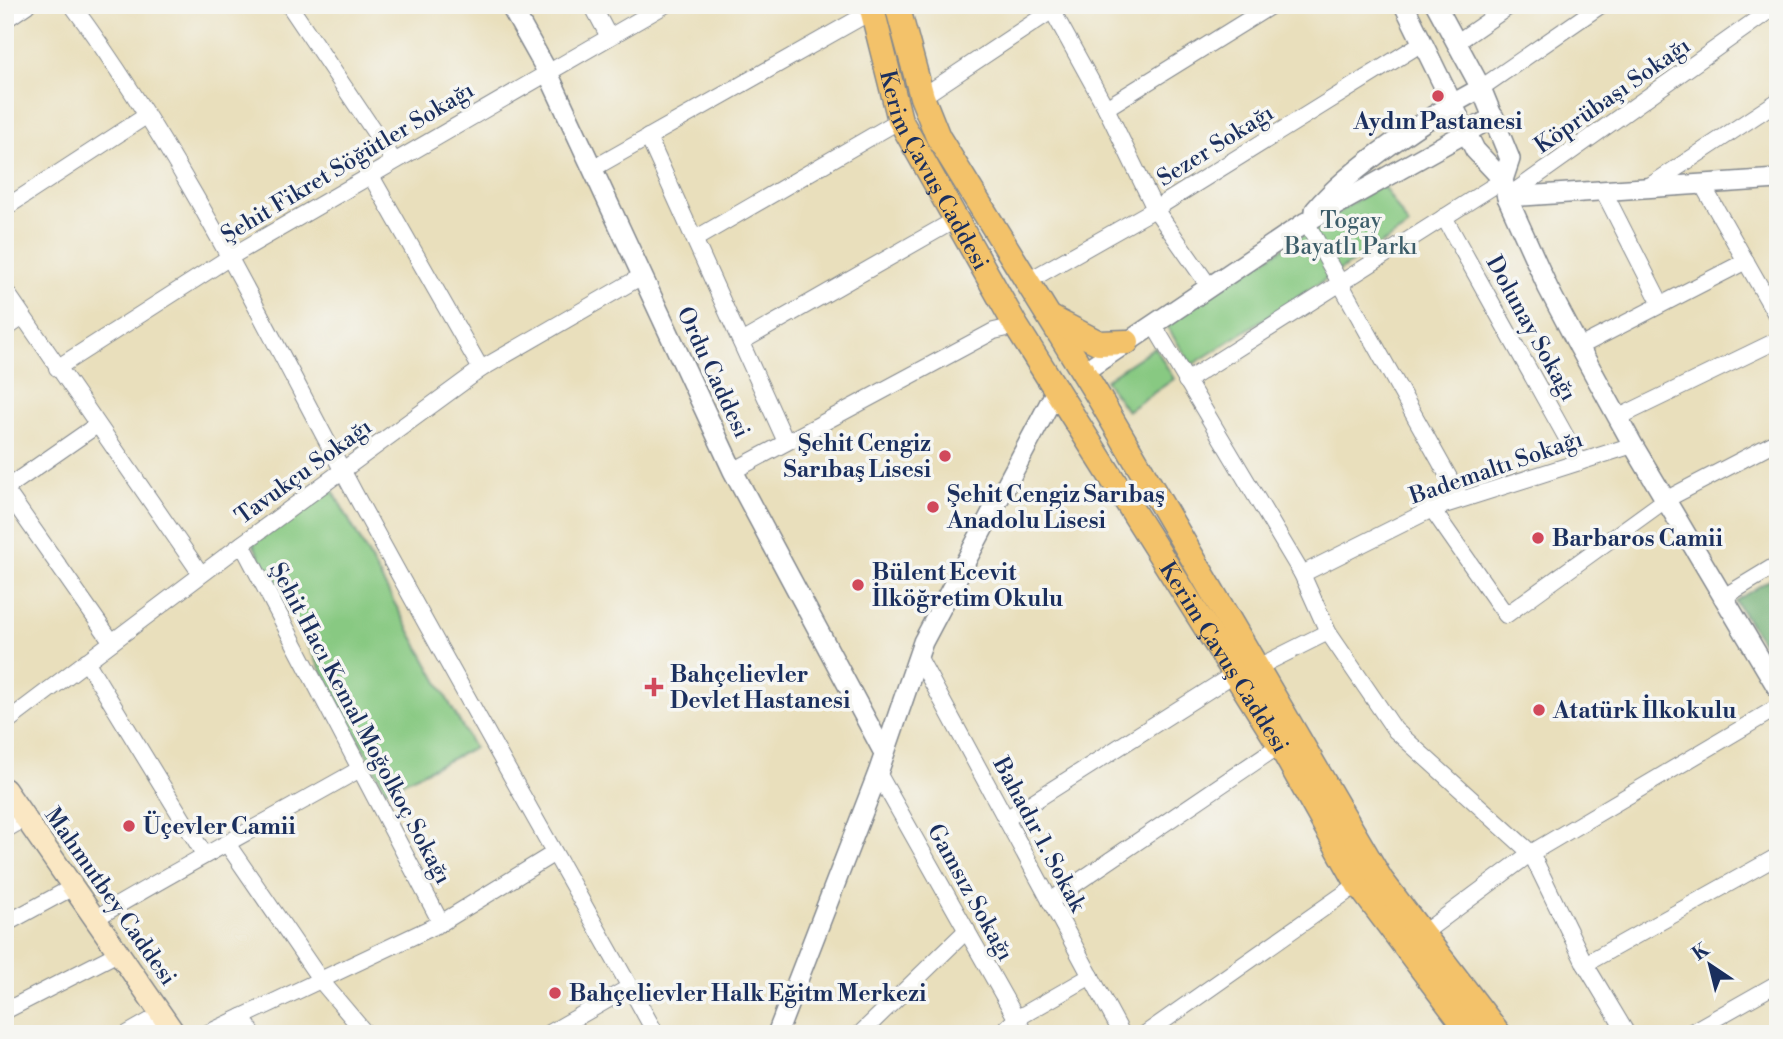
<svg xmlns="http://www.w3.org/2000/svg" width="1783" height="1039" font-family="'Libre Bodoni',serif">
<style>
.green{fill:#88c982;stroke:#527c70;stroke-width:2}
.forest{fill:#6ead70;stroke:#446e67;stroke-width:2}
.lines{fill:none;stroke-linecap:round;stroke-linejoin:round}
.minor-casing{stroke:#82878d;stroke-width:18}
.tertiary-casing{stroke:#82878d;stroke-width:22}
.secondary-casing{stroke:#82878d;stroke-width:24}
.primary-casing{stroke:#82878d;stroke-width:27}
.minor{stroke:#fff;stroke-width:16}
.tertiary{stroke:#fff;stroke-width:19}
.secondary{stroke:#fae7c3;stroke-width:21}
.primary{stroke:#f3c26a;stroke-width:24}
.poi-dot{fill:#d1495b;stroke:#f6f6f2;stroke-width:2.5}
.labels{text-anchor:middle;stroke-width:7;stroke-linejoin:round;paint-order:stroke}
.street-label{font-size:23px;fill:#1b2f5e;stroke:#f6f6f2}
.poi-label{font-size:23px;font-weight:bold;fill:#1b2f5e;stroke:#f6f6f2;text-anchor:start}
.park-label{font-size:23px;fill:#3c5d69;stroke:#f6f6f2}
</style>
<rect width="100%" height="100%" fill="#f6f6f2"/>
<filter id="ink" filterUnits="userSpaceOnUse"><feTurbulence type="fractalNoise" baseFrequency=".0143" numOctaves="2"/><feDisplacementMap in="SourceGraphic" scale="14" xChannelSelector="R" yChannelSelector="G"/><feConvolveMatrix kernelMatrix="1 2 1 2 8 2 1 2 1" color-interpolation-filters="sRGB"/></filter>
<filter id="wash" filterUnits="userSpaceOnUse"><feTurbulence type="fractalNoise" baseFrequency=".00686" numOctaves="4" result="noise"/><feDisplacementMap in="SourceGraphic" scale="28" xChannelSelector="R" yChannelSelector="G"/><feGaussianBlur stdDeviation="1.57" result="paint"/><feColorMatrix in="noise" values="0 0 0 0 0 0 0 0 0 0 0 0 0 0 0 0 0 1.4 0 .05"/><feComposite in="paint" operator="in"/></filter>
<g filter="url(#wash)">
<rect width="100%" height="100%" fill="#e9dfbc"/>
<g class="green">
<path d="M1382 184 1409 226 1192 365 1165 324Z"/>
<path d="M1155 347 1174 379 1127 411 1105 380Z"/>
<path d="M332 489 474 748 386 790 253 544Z"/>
</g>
<path class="forest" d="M1771 579 1778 589V667L1735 601Z"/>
</g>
<g filter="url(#ink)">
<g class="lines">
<defs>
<g id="minor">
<path d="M72 5C184 156 266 328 355 494 453 675 556 854 656 1034"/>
<path d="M289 5 394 161"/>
<path d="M592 5 609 37"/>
<path d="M1052 10 1106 108 1155 209 1209 286"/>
<path d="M5 20 27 5"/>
<path d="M1456 43 1511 5"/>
<path d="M1481 88 1601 5"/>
<path d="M922 97 1060 5"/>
<path d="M1106 108 1272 5"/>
<path d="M648 137 786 442"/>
<path d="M592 169 872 11"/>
<path d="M371 176 481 369"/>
<path d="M1702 184 1778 318"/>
<path d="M1648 187 1778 101"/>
<path d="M1603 190 1661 304"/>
<path d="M1507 197 1777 5"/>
<path d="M5 208 146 116"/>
<path d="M1444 217 1580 462"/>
<path d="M1306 222 1461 499"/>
<path d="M695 239 900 120"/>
<path d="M1028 281 1155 209 1422 43"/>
<path d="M5 290 201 574"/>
<path d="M1153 324 1302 574 1328 632 1395 730 1531 853 1422 934"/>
<path d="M5 329 23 317"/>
<path d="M741 342 955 220"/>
<path d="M1579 347 1746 261"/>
<path d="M57 368 230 257 665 5"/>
<path d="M1186 381 1503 180"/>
<path d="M1619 417 1778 340"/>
<path d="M97 425 5 489 112 642"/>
<path d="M733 471 994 331 1016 326"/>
<path d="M1432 509 1506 615 1665 500 1778 441"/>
<path d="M242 544 441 923"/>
<path d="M1302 574 1432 509 1633 445"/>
<path d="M1722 598 1778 564"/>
<path d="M918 656 1122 1034"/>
<path d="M86 661 204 854"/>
<path d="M1258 667 1328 632"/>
<path d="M5 723 242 544 481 369 642 276"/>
<path d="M878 773 1025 1034"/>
<path d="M1006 819 1234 674"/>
<path d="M5 830 24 819"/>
<path d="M228 845 322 982 366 1034"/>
<path d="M1050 901 1280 745"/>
<path d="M96 918C183 866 272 819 360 769"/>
<path d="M5 924 73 887"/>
<path d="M1585 964 1778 856"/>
<path d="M5 1011 120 952"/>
<path d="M242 1017 253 1034"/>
<path d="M127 1034 162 1014"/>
<path d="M206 1034 441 923 553 854"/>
<path d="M548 1034 630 987"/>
<path d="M860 1034 967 930"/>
<path d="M1000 1034 1016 1019 1091 976"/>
<path d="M1145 1034 1358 884"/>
<path d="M1627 1034 1585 964 1531 853 1778 707"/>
<path d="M1688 1034 1778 983"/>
</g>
<g id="tertiary">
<path d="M510 5 547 71 733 471 884 753"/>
<path d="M1404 5 1475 150 1503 180 1507 197 1548 288 1579 347 1633 445 1778 689"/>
<path d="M1436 5 1481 88 1510 159 1503 180"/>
<path d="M1507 197 1778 179"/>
<path d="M1315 210C1351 167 1431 115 1481 88"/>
<path d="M1083 372 1306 222 1494 117"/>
<path d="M777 1034 878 773 923 642 1056 391"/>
</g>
<path id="secondary" d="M5 789 175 1034"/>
<g id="primary">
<path id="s1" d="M871 5 900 120 1016 326 1280 745 1358 884 1471 1034"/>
<path d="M897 5 922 97 938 137 1098 396 1381 880 1499 1034"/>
<path d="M1053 319 1099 343 1127 342"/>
</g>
</defs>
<use href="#minor" class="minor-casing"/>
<use href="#tertiary" class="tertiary-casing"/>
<use href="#secondary" class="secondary-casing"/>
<use href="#primary" class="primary-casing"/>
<use href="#minor" class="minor"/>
<use href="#tertiary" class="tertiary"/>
<use href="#secondary" class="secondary"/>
<use href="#primary" class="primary"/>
</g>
</g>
<g class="poi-dot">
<circle cx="1438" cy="96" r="7"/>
<circle cx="945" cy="456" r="7"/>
<circle cx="933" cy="507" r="7"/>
<circle cx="1538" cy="538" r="7"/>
<circle cx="858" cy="585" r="7"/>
<path d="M650.5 676.5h7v7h7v7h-7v7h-7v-7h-7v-7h7z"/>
<circle cx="1539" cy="710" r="7"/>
<circle cx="129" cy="826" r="7"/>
<circle cx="555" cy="993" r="7"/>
</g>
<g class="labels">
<g class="street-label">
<text transform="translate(1612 95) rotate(-35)" y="8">Köprübaşı Sokağı</text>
<text transform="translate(1215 145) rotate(-32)" y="8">Sezer Sokağı</text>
<text transform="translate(347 162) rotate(-31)" y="8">Şehit Fikret Söğütler Sokağı</text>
<text dy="8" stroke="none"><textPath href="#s1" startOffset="178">Kerim Çavuş Caddesi</textPath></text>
<text transform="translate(1532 328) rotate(61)" y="8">Dolunay Sokağı</text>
<text transform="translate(714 372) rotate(65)" y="8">Ordu Caddesi</text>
<text transform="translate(1496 467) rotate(-19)" y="8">Bademaltı Sokağı</text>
<text transform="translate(303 471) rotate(-36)" y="8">Tavukçu Sokağı</text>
<text dy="8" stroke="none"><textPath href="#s1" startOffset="746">Kerim Çavuş Caddesi</textPath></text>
<text transform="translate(361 723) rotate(62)" y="8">Şehit Hacı Kemal Moğolkoç Sokağı</text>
<text transform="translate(1040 834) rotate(62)" y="8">Bahadır 1. Sokak</text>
<text transform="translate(971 892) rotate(61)" y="8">Gamsız Sokağı</text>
<text transform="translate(111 896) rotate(55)" y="8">Mahmutbey Caddesi</text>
</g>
<g class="poi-label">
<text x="1438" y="129" text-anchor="middle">Aydın Pastanesi</text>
<text x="931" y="451" text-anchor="end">Şehit Cengiz<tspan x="931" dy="26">Sarıbaş Lisesi</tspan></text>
<text x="947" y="502">Şehit Cengiz Sarıbaş<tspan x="947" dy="26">Anadolu Lisesi</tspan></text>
<text x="1552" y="546">Barbaros Camii</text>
<text x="872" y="580">Bülent Ecevit<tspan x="872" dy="26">İlköğretim Okulu</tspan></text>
<text x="670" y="682">Bahçelievler<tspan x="670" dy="26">Devlet Hastanesi</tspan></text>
<text x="1553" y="718">Atatürk İlkokulu</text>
<text x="143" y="834">Üçevler Camii</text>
<text x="569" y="1001">Bahçelievler Halk Eğitm Merkezi</text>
</g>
<g class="park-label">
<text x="1351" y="228">Togay<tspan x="1351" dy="26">Bayatlı Parkı</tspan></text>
</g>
</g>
<rect width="1783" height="1039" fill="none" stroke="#f6f6f2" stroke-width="28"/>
<g transform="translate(1710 965) rotate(325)" stroke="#f6f6f2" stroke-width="5" paint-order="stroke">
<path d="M0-5L12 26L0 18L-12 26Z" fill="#1b2f5e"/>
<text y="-10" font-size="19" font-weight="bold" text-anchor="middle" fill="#1b2f5e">K</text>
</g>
</svg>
